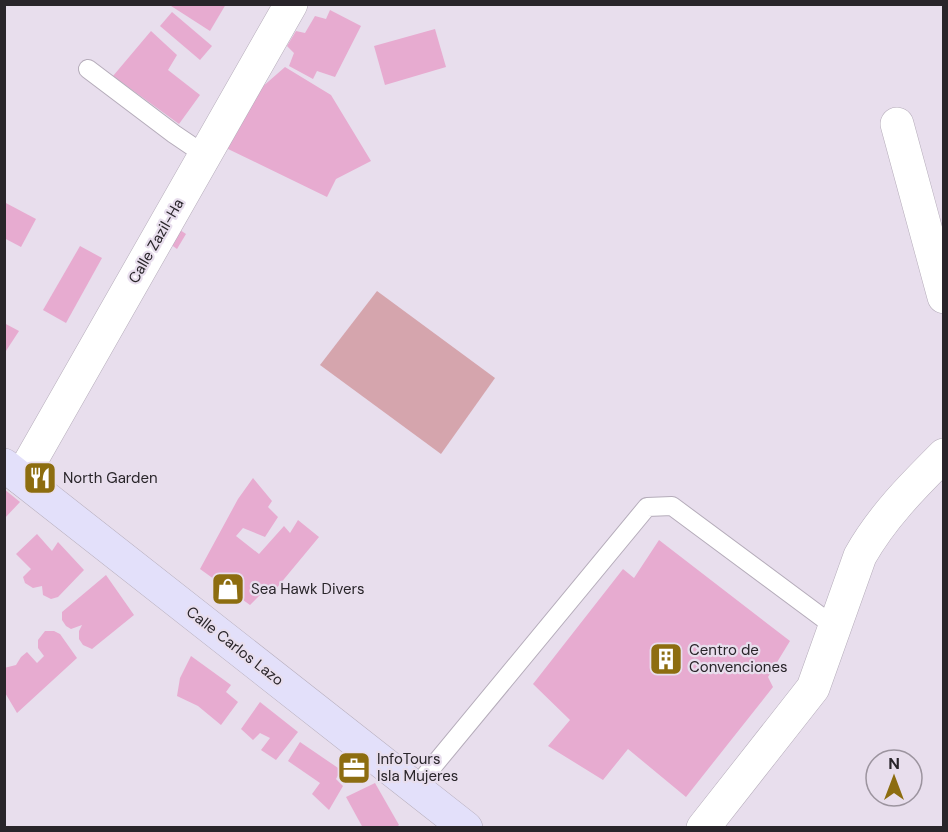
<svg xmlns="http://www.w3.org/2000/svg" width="948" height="832" font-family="'DM Sans',sans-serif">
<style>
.green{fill:#d5a5ad}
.building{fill:#e7abd0}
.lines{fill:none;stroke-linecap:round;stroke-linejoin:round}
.lane-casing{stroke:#b5acba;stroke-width:20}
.street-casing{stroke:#b5acba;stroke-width:34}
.secondary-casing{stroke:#b5acba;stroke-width:34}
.lane{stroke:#fff;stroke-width:18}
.street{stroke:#fff;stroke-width:33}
.secondary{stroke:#e3e0fa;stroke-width:33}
.labels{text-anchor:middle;stroke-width:4.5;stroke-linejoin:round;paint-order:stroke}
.street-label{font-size:15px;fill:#29252a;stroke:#e8deed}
.poi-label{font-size:15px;fill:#29252a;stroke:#e8deed;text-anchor:start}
</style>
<rect width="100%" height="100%" fill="#e8deed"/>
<path class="green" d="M377 291 495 378 441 454 320 365Z"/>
<g class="building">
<path d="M168 4H226L210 31Z"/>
<path d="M330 10 361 26 335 77 317 71 313 79 289 66 294 53 287 46 296 31 305 33 315 16 326 19Z"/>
<path d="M172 12 212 46 200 60 160 26Z"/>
<path d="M435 29 446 67 385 85 374 46Z"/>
<path d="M151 31 177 55 168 70 200 95 179 124 113 76Z"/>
<path d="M285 67 331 95 371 161 336 179 327 197 226 148 261 88Z"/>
<path d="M4 202 36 219 21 247 4 238Z"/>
<path d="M174 226 186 234 177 249 166 241Z"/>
<path d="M80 246 102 258 66 323 43 310Z"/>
<path d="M4 323 19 331 4 354Z"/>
<path d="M253 478 272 501 268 507 278 517 265 537 243 528 236 536 259 554 284 526 290 533 298 520 319 537 270 596 263 592 250 605 200 569 238 499Z"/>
<path d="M4 489 20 502 4 519Z"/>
<path d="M37 534 52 551 58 542 84 570 58 597 51 599 43 595 42 586 33 588 25 583 23 577 31 569 16 554Z"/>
<path d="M659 540 790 641 768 677 773 687 686 797 628 749 603 780 548 746 570 720 533 684 623 569 634 578Z"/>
<path d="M106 575 134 615 92 649 83 645 79 639V631L82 625 71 629 66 626 62 620V612Z"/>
<path d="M45 631H54L60 634 77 658 17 713 4 691V668L16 665 21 657 27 652 37 663 44 656 38 648V640Z"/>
<path d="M191 656 231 685 226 692 238 702 221 725 198 706 177 696 180 678Z"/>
<path d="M260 702 298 732 276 760 261 750 270 738 260 733 253 740 241 729Z"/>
<path d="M300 742 341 770 336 779 343 786 329 810 312 794 320 783 288 761Z"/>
<path d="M375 783 399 825 395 828H363L346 797Z"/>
</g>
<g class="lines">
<defs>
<g id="lane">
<path d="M88 69 174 134 205 155"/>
<path d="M415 788 647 507 672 506 835 627"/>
</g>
<g id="street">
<path d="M897 124 944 297"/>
<path d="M21 478 291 4"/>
<path d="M703 828 813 688 860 556C882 517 912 487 944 455"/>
</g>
<path id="secondary" d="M4 465 466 828"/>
</defs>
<use href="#lane" class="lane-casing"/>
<use href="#street" class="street-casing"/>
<use href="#secondary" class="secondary-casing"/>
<use href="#lane" class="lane"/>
<use href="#street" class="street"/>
<use href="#secondary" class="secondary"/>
</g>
<defs>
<symbol id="restaurant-square" viewBox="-11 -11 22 22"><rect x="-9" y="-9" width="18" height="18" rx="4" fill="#8d6d10" stroke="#e8deed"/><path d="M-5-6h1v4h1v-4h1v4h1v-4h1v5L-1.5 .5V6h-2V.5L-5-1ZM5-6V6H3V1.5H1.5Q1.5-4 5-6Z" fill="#fff"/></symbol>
<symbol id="shop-square" viewBox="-11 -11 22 22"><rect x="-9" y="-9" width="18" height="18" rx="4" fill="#8d6d10" stroke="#e8deed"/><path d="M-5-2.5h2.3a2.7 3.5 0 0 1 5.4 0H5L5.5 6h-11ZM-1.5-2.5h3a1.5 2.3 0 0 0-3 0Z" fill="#fff"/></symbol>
<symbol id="building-square" viewBox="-11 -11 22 22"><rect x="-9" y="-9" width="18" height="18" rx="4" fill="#8d6d10" stroke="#e8deed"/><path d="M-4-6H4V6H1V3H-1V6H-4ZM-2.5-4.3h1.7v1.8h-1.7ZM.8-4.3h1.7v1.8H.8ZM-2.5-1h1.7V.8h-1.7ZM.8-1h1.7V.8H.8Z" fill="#fff"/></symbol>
<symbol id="office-square" viewBox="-11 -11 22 22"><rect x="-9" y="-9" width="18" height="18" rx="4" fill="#8d6d10" stroke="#e8deed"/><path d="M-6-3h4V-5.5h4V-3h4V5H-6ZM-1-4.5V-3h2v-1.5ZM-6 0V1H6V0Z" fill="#fff"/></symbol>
</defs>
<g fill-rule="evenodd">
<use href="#restaurant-square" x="21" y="459" width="38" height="38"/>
<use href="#shop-square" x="209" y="570" width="38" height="38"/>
<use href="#building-square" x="647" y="640" width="38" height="38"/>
<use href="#office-square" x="335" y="749" width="38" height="38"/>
</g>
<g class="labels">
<g class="street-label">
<text transform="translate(156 241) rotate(-60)" y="5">Calle Zazil-Ha</text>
<text transform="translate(235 646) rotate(38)" y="5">Calle Carlos Lazo</text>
</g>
<g class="poi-label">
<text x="63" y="483">North Garden</text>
<text x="251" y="594">Sea Hawk Divers</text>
<text x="689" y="655">Centro de<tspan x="689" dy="17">Convenciones</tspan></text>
<text x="377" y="764">InfoTours<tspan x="377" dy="17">Isla Mujeres</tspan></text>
</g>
</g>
<rect width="948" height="832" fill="none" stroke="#29252a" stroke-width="12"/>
<g transform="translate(894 778)"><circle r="28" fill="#e8deed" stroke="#9c949f" stroke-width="1.5"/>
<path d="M0-4.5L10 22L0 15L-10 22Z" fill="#8d6d10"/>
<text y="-9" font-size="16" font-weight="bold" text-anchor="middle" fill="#29252a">N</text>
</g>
</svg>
